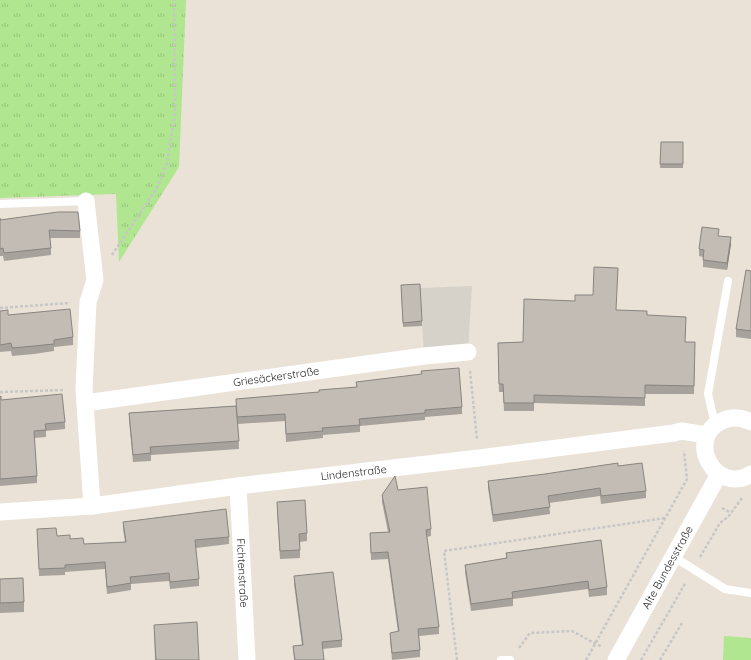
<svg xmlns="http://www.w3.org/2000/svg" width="751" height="660" font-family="Quicksand,sans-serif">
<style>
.grass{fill:url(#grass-tufts)}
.park{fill:#afe68f}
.plaza{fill:#d6d2ca}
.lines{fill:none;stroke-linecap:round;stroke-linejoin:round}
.path{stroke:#c7c7c7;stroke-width:2.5;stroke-dasharray:3 2;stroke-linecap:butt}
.lane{stroke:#fff;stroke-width:8}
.street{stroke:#fff;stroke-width:17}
.wall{fill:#a7a29c}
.shaded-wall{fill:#88847f}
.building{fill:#c2bcb5;stroke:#88847f}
.labels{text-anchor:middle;stroke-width:4;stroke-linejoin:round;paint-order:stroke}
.street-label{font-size:11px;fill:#272727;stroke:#fff}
</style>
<defs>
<pattern id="grass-tufts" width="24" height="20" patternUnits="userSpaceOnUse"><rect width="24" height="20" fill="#afe68f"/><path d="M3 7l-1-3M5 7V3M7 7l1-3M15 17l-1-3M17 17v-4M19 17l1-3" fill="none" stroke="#97c57b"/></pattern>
</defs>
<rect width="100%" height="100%" fill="#ebe2d7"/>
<path class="grass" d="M0 0H186L179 167 119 262 116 194 0 198Z"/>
<path class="park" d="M724 636 751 638V660H723Z"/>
<path class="plaza" d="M472 286 468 352 424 356 420 288Z"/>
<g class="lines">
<g class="path">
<path d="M112 255 157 188 167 163 175 113 174 0"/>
<path d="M0 308 70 303"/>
<path d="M470 371 477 439"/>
<path d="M0 392 65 390"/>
<path d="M722 508 731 513"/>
<path d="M700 557 720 523 728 517 742 498"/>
<path d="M519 648 530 633 572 631 602 647"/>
<path d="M457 660 444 551 665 518"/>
<path d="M586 660 687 479 684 451"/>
<path d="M641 660 686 582"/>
<path d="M660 660 682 623"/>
</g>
<g class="lane">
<path d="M0 204 86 201"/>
<path d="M715 424 708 394 728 281"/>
<path d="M674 557 725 589 751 593"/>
<path d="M501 660H510"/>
</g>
<g class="street">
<path d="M86 201 95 280 88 302 84 389 92 506"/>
<path id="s1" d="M85 403 424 356 468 352"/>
<path d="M751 422C741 417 732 416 722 421 684 439 716 496 751 474"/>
<path id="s2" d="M238 486 247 660"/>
<path id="s3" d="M0 512 92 506 238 486 479 458 674 433 681 431 707 435"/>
<path id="s4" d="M616 660 719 474"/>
</g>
</g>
<g class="wall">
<path d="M661 142H683V168H660Z"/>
<path d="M0 218V220L80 231V238H50L51 248V255L4 261 3 256H0Z"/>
<path d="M719 236 731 244 727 270 703 267V257L699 256V249Z"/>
<path d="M751 271V339L736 337V329Z"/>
<path d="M401 289 422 321V326L403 327Z"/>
<path d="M617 310 647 315 686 326 685 342H695L694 394H645V406L534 403V411H504L503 392H499L498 343 523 342Z"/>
<path d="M0 311 8 315 73 337V345L54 347V351L34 354 12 356 11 351 0 352Z"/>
<path d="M356 382 462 407V414L425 417V420L360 426V432L323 435V438L286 442 285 421 238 424 239 449 151 455V461L133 462 129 420V413L236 406V399L319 392 356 387Z"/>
<path d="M0 397 1 400 65 422V429L46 431V437L34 438 37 476V483L0 486Z"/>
<path d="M618 466 646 491V498L601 504 600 496 549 503 550 514 493 522 488 488V481Z"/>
<path d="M398 490 431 529V536L427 537 439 627V634L419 636 420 650V657L392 660 390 640V633L398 632 388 559 371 560 370 533 388 532 382 502V495Z"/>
<path d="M277 502 307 533V541L300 542V558L280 559 277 510Z"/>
<path d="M123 522 229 537V544L196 548 199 579V586L170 589 169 581 131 584V590L107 594 105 569 65 572V575L39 576 37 529 57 536 70 539 84 544 125 542 123 529Z"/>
<path d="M506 553 607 587V595L589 597 588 589 513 599V606L471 611 465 572V565L506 558Z"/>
<path d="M294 576 342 640V647L322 649 324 660H294L293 646 302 645 294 584Z"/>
<path d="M0 579 24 602V612L0 613Z"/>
<path d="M154 625 199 660H155Z"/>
</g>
<path class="shaded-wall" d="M731 237V244L727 270V263Z"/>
<g class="building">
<path d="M661 142H683V164H660Z"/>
<path d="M58 212H78L80 231 49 230 51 248 4 253 3 248 0 249V218V220Z"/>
<path d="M702 227 719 229 718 236 731 237 727 263 703 260 704 250 699 249Z"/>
<path d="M594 267 618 268 616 310 647 311V315L686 317 685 342H695L694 386 645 385V398L534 395V403H504L503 384H499L498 343 523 342 524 299 575 301V295H593Z"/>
<path d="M746 270 751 271V331L736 329Z"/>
<path d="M420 284 422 321 403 323 401 285Z"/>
<path d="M70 309 73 337 54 340V344L34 346 12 348 11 343 0 345V311L8 310V315Z"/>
<path d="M459 368 462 407 425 410V413L359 419 360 425 322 428 323 431 286 434 285 414 237 417 236 399 319 392V390L357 387 356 382 422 374 421 371Z"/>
<path d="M62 394 65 422 45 424 46 430 34 431 37 476 0 479V397L1 396V400Z"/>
<path d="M236 406 239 441 150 447 151 453 133 455 129 413Z"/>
<path d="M618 463V466L642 463 646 491 601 496 600 488 548 496 550 507 493 515 488 481 545 474 598 466Z"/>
<path d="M395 476 398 490 427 487 431 529 426 530 439 627 418 629 420 650 392 653 390 633 399 631 388 552 371 553 370 533 390 532 382 495Z"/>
<path d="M305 500 307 533 299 534 300 550 280 551 277 502Z"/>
<path d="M226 509 229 537 195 540 199 579 170 582 169 573 130 577 131 583 107 587 105 562 65 565V568L39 569 37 529 56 528 57 536 70 535V539L83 538 84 544 126 542 123 522Z"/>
<path d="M601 540 607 587 589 590 588 581 512 592 513 598 471 604 465 565 507 558 506 553Z"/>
<path d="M333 572 342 640 322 642 324 660H295L293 646 303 645 294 576Z"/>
<path d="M23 578 24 602 0 603V579Z"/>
<path d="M197 622 199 660H156L154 625Z"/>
</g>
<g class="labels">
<g class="street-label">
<text dy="4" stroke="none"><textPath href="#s1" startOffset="193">Griesäckerstraße</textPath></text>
<text dy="4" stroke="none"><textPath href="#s3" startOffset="356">Lindenstraße</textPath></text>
<text dy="4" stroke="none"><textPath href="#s4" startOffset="106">Alte Bundesstraße</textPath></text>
<text dy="4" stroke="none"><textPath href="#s2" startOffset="87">Fichtenstraße</textPath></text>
</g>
</g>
</svg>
